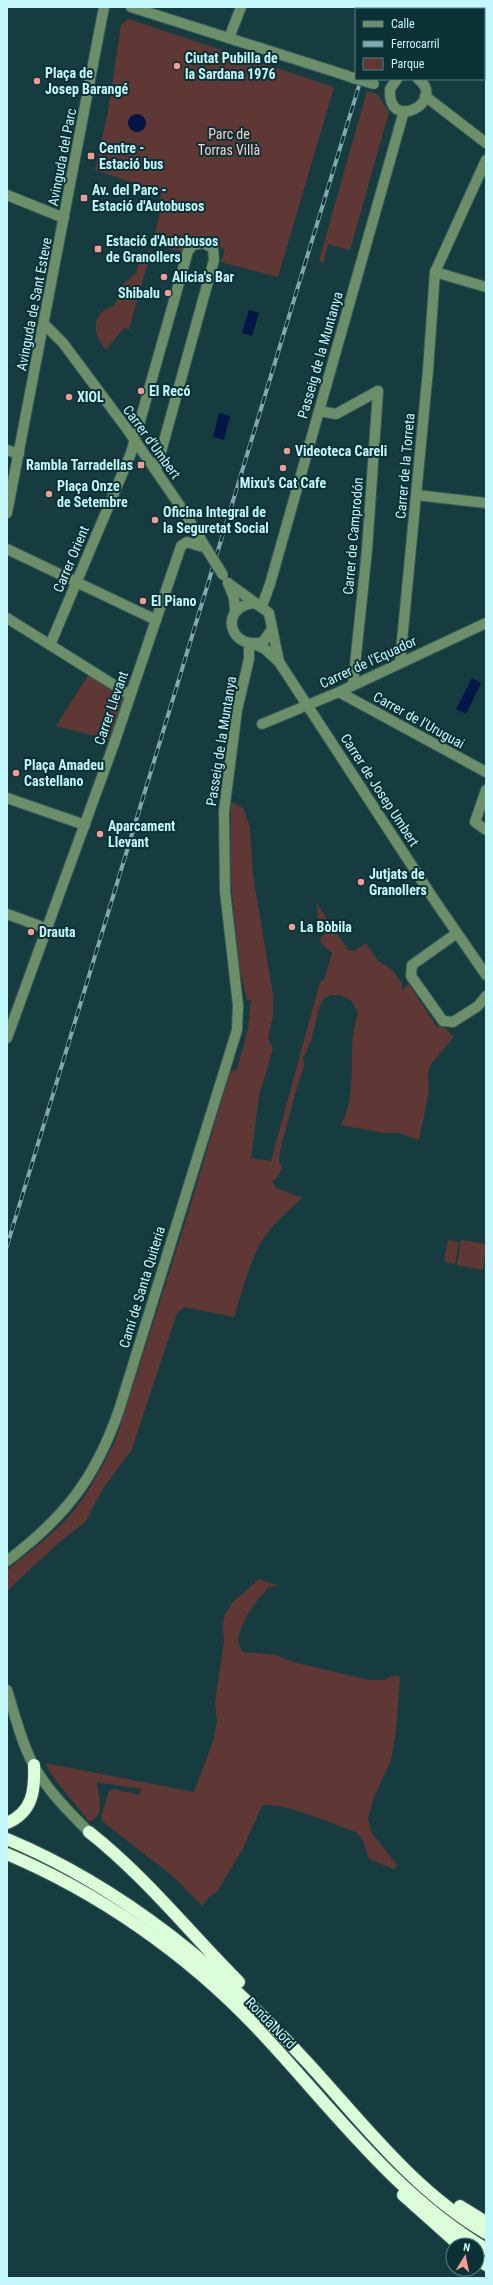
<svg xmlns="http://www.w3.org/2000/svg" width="493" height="2285" font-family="'Roboto Condensed',sans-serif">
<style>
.green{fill:#5f3836}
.water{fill:#031645}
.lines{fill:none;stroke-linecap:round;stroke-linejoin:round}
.minor-casing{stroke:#335a5d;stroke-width:12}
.highway-casing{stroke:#335a5d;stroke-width:14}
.minor{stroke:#6c8f69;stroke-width:10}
.highway{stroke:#dbfdd7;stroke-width:12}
.rail-casing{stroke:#7daaae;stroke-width:4}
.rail{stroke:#0b3134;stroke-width:2.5;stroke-dasharray:8;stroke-linecap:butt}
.minor-bridge-casing{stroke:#335a5d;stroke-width:12;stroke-linecap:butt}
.minor-bridge{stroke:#6c8f69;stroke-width:10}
.poi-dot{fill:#f59b97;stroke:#0b3134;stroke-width:1.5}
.labels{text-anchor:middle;stroke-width:4;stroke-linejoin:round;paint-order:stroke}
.poi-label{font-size:14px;font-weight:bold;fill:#c4f7fc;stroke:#0b3134;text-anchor:start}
.park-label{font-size:14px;fill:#facfcc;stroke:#0b3134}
.street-label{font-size:14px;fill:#c4f7fc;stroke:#0b3134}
</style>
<rect width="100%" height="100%" fill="#173c3f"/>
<g class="green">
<path d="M128 19 334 87 278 277 221 262 225 249 221 248C211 226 199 241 186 238L182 252 152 244 159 218 161 192 95 170 108 112 121 25Z"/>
<path d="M367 91 377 94 389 112 350 250 328 244 323 263 319 261Z"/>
<path d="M148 251 151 252 129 329 124 328 106 349C91 336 92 310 114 306L119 296 120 287 136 273 141 255Z"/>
<path d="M91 671 130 695 115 741 56 726Z"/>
<path d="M231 802 243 808 250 827 253 876 273 995V1015L268 1039 273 1048 259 1096 251 1158 271 1161 320 982 324 980 332 953 320 942 321 937 325 934 318 919 316 902 348 950 354 951 366 943 378 961 392 970 402 983V990L409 984 437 1027 442 1025 454 1037 431 1064 428 1072 429 1091 419 1140 399 1133H384L341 1125C360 1090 345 1049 358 1013L351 1000 340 995H331L323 999 320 1005 311 1041 303 1058 304 1066 295 1094 280 1151 279 1161 282 1167 278 1177 272 1181 276 1188 302 1198C287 1212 273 1224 262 1241 249 1261 242 1294 234 1317L184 1307 177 1313 132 1449 102 1490 86 1521 55 1546 7 1591V1570C31 1551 57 1532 76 1508 92 1487 104 1463 116 1439L189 1211 230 1072 237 1069 248 1029 251 1000H247L240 972 231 883Z"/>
<path d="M448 1240 459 1242 455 1264 444 1262Z"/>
<path d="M461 1240 486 1244 483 1270 457 1265Z"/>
<path d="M259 1579 279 1586 269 1587C257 1599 228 1636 243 1652L276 1655 293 1662 369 1680H384L395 1675 400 1677 396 1730 391 1760 374 1797 368 1818 371 1832 397 1865 394 1869 369 1859 363 1841 356 1832C337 1826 279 1800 262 1806L242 1850 217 1892 210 1896 202 1906 174 1877 102 1821 101 1817 109 1791 114 1789 139 1795 141 1789 97 1782C98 1794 106 1814 91 1821L88 1820 53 1777 45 1763 194 1792 213 1741 217 1722 215 1703 224 1642 223 1624 225 1614 233 1602Z"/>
</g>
<g class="water">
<circle cx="137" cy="123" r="9"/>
<path d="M249 310 259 313 252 336 242 333Z"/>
<path d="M219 413 230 416 224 440 213 437Z"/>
<path d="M472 678 481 683 466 714 456 709Z"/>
</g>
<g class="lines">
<defs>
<g id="minor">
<path d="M131 7 345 75"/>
<path d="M434 9 435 7"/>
<path d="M229 38 241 7"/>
<path d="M484 73H486"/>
<path d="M397 79 390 89C387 134 448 101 418 79"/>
<path d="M425 96 486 143"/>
<path d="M7 195 64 218"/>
<path d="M435 272 486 287"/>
<path d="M44 324 63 343 127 429 185 513 206 548"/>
<path d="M319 411 336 414 378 391"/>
<path d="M7 450 19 454"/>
<path d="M416 495 486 503"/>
<path d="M7 513 104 7"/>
<path d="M7 549 156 620"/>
<path d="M228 583 269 613 279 662"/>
<path d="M228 583 234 598 235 612"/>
<path d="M254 603C218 607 229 651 263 642L272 629"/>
<path d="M262 606 270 584 404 111"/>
<path d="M7 618 130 695"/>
<path d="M254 644 265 649 279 662 435 901 486 975"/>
<path d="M50 645 131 453 188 251 193 245 203 243 213 248 214 260 156 470"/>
<path d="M400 662 428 370 435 272 486 160"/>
<path d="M353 684 367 550 378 391"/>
<path d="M339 692 486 772"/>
<path d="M262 724 339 692 486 623"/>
<path d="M486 790 475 822 486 830"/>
<path d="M7 798 85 825"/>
<path d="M7 914 48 929"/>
<path d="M457 933 412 965 411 976 443 1021 453 1022 478 1006 486 996"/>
<path d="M7 1038 115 741 179 552 181 546 187 542 206 548"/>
<path d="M7 1561C65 1517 95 1479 119 1410L237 1030 238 1005 225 891 224 811 237 710 249 659V643"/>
<path d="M7 1690C15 1715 21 1742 34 1766 48 1791 69 1812 89 1832"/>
</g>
<g id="highway">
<path d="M7 1823C33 1812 35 1790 34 1765"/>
<path d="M89 1832C145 1876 189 1932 239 1982"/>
<path d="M7 1839C124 1888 222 1970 307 2062 363 2123 414 2191 486 2233"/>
<path d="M7 1854C99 1893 187 1954 256 2027 329 2104 393 2194 486 2249"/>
<path d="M403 2195 459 2245"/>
<path d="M460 2206 486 2222"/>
<path d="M477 2259 486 2265"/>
</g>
</defs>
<use href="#minor" class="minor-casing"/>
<use href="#highway" class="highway-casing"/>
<use href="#minor" class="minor"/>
<use href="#highway" class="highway"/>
<defs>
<g id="rail">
<path d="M382 9 383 7"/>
<path d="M7 1246 361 79"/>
</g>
</defs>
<use href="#rail" class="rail-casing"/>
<use href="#rail" class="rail"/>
<defs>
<g id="minor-bridge">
<path d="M345 75 356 79"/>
<path d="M357 79 374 84"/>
<path d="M206 548 223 575"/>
</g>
</defs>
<use href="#minor-bridge" class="minor-bridge-casing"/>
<use href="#minor-bridge" class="minor-bridge"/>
</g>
<g class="poi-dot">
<circle cx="177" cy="66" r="4"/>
<circle cx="37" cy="81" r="4"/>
<rect x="87" y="152" width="8" height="8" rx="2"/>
<rect x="80" y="194" width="8" height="8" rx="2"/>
<rect x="94" y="245" width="8" height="8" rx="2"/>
<circle cx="164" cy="277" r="4"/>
<circle cx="168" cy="293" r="4"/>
<circle cx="141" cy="391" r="4"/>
<circle cx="69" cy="397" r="4"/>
<circle cx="287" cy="451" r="4"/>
<rect x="137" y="461" width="8" height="8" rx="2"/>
<circle cx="283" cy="468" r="4"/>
<circle cx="49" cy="494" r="4"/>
<circle cx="155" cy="520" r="4"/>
<circle cx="143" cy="601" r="4"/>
<circle cx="16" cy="773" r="4"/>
<circle cx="100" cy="834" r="4"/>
<circle cx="361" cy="882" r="4"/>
<circle cx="292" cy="927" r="4"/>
<circle cx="31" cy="932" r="4"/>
</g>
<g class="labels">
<g class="poi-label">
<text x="185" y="63">Ciutat Pubilla de<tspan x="185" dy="16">la Sardana 1976</tspan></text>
<text x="45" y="78">Plaça de<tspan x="45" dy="16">Josep Barangé</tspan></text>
<text x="99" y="153">Centre -<tspan x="99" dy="16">Estació bus</tspan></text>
<text x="92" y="195">Av. del Parc -<tspan x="92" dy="16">Estació d'Autobusos</tspan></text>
<text x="106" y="246">Estació d'Autobusos<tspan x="106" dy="16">de Granollers</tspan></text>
<text x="172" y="282">Alicia's Bar</text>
<text x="160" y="298" text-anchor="end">Shibalu</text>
<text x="149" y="396">El Recó</text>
<text x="77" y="402">XIOL</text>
<text x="295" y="456">Videoteca Careli</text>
<text x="133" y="470" text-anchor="end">Rambla Tarradellas</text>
<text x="283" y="488" text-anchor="middle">Mixu's Cat Cafe</text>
<text x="57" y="491">Plaça Onze<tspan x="57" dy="16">de Setembre</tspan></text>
<text x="163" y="517">Oficina Integral de<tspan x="163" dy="16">la Seguretat Social</tspan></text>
<text x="151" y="606">El Piano</text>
<text x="24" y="770">Plaça Amadeu<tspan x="24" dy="16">Castellano</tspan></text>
<text x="108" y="831">Aparcament<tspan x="108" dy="16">Llevant</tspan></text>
<text x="369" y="879">Jutjats de<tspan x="369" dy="16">Granollers</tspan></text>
<text x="300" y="932">La Bòbila</text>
<text x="39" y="937">Drauta</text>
</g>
<g class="park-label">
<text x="229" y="139">Parc de<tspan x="229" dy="16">Torras Villà</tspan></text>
</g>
<g class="street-label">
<text transform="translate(62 157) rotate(-79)" y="5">Avinguda del Parc</text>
<text transform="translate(34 304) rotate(-79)" y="5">Avinguda de Sant Esteve</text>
<text transform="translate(320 355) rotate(-74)" y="5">Passeig de la Muntanya</text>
<text transform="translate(152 442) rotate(54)" y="5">Carrer d'Umbert</text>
<text transform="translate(405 466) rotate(-85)" y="5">Carrer de la Torreta</text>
<text transform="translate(353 536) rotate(-85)" y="5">Carrer de Camprodón</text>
<text transform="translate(71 559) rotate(-67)" y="5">Carrer Orient</text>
<text transform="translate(368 662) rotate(-25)" y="5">Carrer de l'Equador</text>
<text transform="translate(111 708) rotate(-71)" y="5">Carrer Llevant</text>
<text transform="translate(419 720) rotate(29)" y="5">Carrer de l'Uruguai</text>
<text transform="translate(221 741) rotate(-81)" y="5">Passeig de la Muntanya</text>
<text transform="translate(380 790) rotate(57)" y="5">Carrer de Josep Umbert</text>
<text transform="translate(142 1287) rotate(-73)" y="5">Camí de Santa Quiteria</text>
<text transform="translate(271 2023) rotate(46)" y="5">Ronda Nord</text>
</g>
</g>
<rect width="493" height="2285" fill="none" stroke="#c4f7fc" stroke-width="16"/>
<rect x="355" y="8" width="130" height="72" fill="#0b3134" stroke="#558084"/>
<rect x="363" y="21" width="20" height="6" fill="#6c8f69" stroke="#558084"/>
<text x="391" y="28" font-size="12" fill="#c4f7fc">Calle</text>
<rect x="363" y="41" width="20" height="6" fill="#7daaae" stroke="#558084"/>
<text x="391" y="48" font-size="12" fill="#c4f7fc">Ferrocarril</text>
<rect x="363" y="58" width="20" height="12" fill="#5f3836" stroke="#558084"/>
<text x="391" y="68" font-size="12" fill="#c4f7fc">Parque</text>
<g transform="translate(465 2257) rotate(10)"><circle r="19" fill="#0b3134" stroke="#558084"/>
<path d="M0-3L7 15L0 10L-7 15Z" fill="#f59b97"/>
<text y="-6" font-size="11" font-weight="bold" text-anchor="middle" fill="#c4f7fc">N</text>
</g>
</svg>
